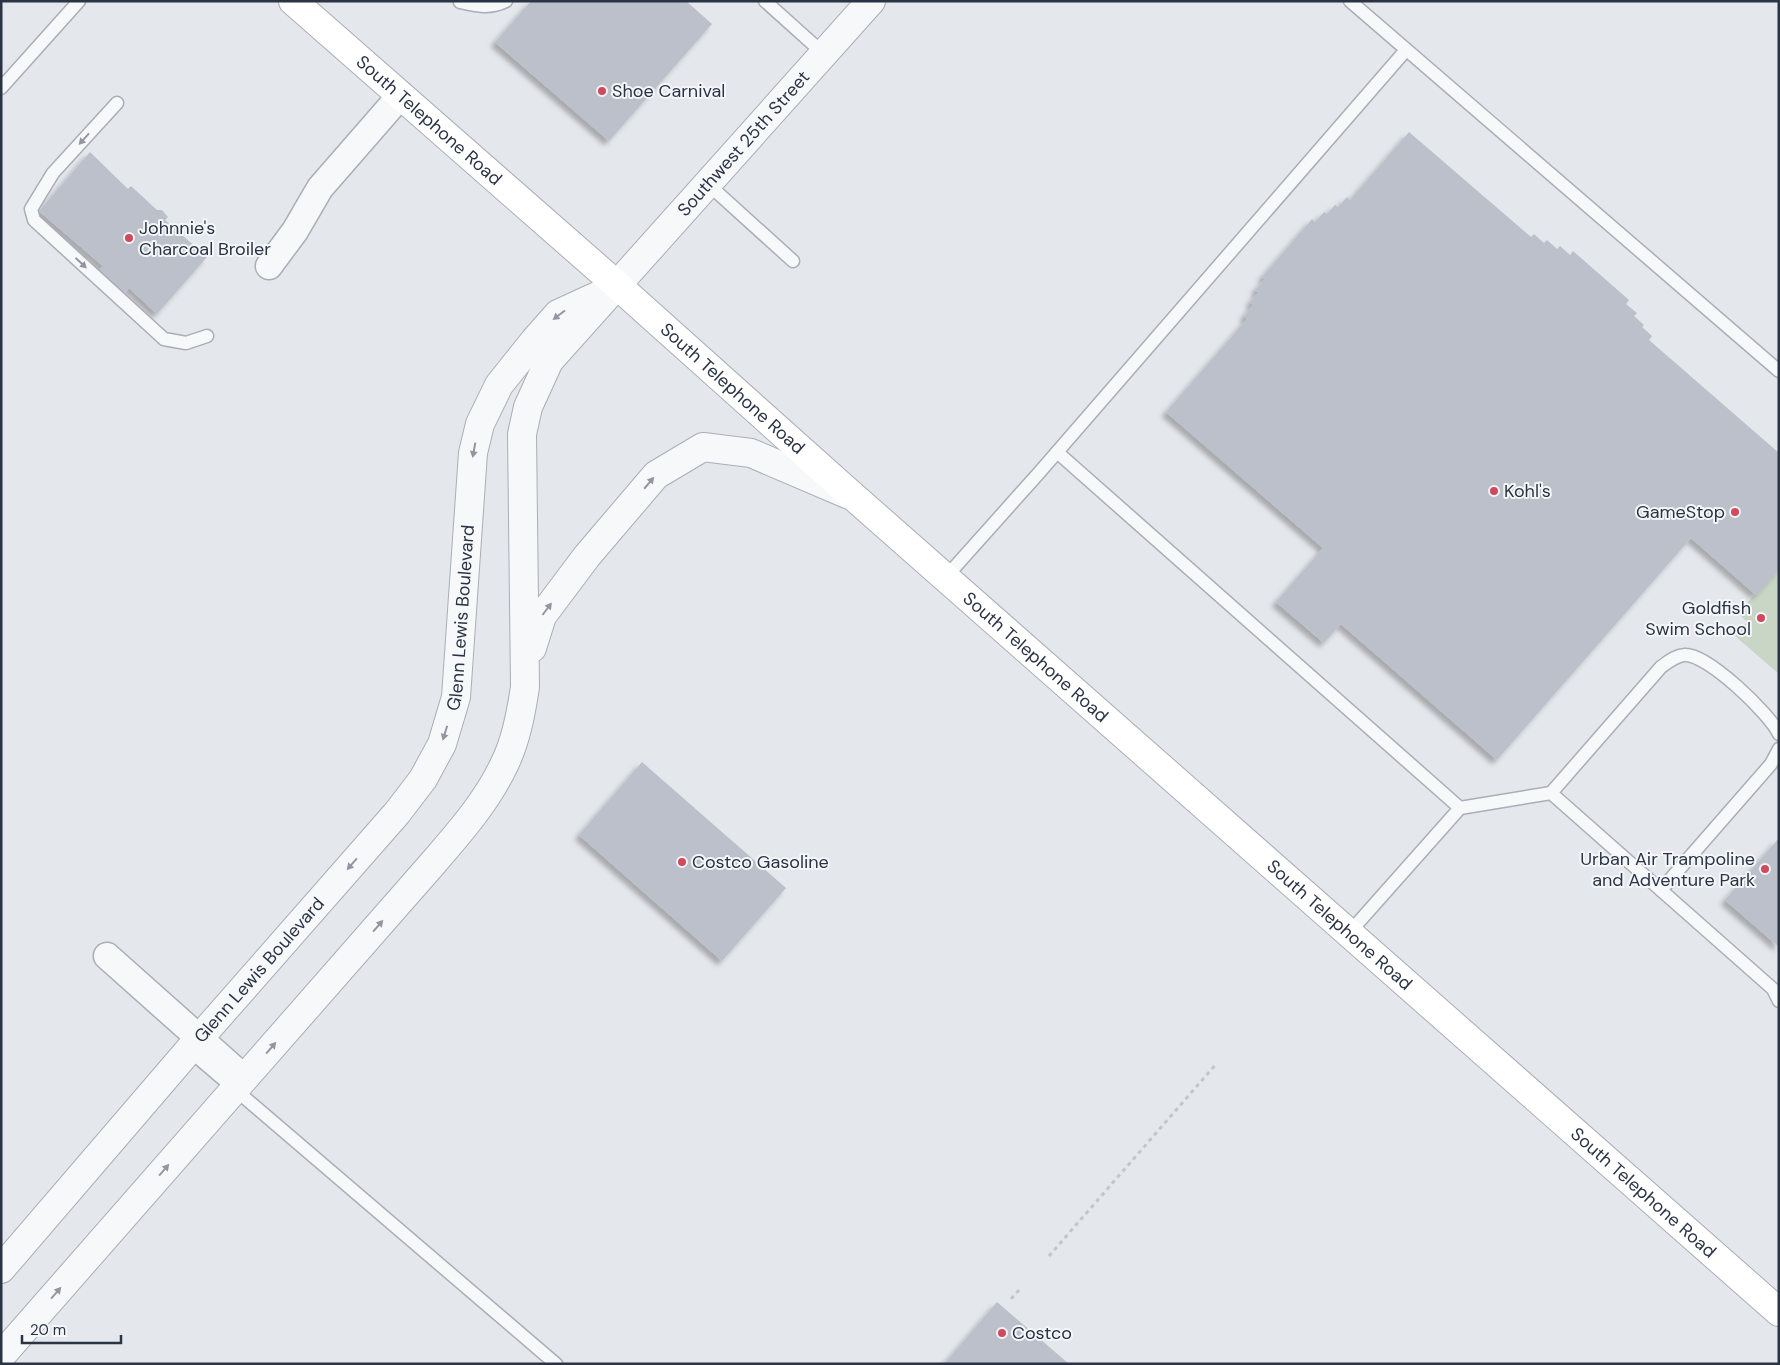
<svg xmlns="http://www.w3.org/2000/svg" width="1780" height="1365" font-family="'DM Sans',sans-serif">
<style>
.green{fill:#c9d6c5}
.building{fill:#bbc0ca;filter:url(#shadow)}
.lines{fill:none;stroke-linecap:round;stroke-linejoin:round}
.service-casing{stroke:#a9aeb7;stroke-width:15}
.minor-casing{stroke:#a9aeb7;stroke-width:29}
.tertiary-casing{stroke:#a9aeb7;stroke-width:30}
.secondary-casing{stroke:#a9aeb7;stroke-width:30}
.path{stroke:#c2c5cb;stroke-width:3;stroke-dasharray:4 4;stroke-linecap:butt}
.service{stroke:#f7f8fa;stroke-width:12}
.minor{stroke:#f7f8fa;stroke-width:26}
.tertiary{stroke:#f7f8fa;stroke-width:28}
.secondary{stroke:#fff;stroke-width:28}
.oneway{fill:#9196a0}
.poi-dot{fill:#d1495b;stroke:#f4f6f9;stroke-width:2}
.labels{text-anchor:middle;stroke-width:4;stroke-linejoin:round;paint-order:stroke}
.poi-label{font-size:18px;fill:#2b3445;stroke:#f4f6f9;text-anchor:start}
.street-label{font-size:18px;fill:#2b3445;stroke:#f4f6f9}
</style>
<defs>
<filter id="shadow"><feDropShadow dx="-4.5" dy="4.5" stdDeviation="2.5" flood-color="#0004"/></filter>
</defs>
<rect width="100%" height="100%" fill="#e4e7ec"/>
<path class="green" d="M1779 568V674L1735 636 1747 622 1738 613Z"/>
<g class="building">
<path d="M531 1H686L712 24 609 141 495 42Z"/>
<path d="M1409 132 1531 237 1534 234 1544 243 1547 240 1557 249 1560 246 1570 255 1573 251 1629 300 1626 304 1637 313 1634 316 1644 325 1642 327 1652 336 1649 340 1779 453V569L1756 595 1691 538 1497 760 1341 624 1324 643 1276 602 1323 548 1166 412 1247 319 1244 316 1253 305 1250 302 1258 293 1255 290 1265 279 1262 277 1312 219 1315 222 1324 212 1327 214 1335 205 1338 207 1347 197 1350 200Z"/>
<path d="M90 152 128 189 131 186 157 210H162L168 217 165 220 207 257 157 314 129 288 125 293 99 270 103 266 39 211Z"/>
<path d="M642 762 786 888 722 961 579 835Z"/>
<path d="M1779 838V947L1725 900Z"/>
<path d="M997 1302 1069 1364H944Z"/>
</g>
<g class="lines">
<defs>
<g id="service">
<path d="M765 1 824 54"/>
<path d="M1350 1 1779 371"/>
<path d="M460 2C477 6 490 9 506 1"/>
<path d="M1 88 79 1"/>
<path d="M117 103 53 173 31 209 34 220 164 339 186 343 207 336"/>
<path d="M709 185 793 261"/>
<path d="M1057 452 1460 808 1349 933"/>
<path d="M945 578 1038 474 1406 50"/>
<path d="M1551 793 1661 667C1668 662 1675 656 1684 655 1706 652 1771 715 1779 734"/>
<path d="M1460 808 1551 793 1773 989 1779 1001"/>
<path d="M1661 890 1771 764 1779 749"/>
<path d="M189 1050 556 1364"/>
</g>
<g id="minor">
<path d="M269 266 295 231 320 188 401 95"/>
<path d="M107 956 244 1078"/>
</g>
<g id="tertiary">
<path d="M532 648 542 616 587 556 656 475 703 447 751 453 849 495"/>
<path id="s1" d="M1 1269 189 1050 397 813 423 779 442 744 456 697 473 453 480 424 499 385 535 340 558 314 606 292"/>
<path id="s2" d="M1 1356 434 862C460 832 487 801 504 765 516 741 521 713 525 687L522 434 528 407 549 361 871 1"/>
</g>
<g id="secondary">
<path id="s3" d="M293 1 618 286 838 483 1779 1312"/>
</g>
</defs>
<use href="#service" class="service-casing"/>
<use href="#minor" class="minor-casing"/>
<use href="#tertiary" class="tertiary-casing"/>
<use href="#secondary" class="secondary-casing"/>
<g class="path">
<path d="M1049 1256 1217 1063"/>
<path d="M1011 1299 1020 1289"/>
</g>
<use href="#service" class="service"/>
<use href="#minor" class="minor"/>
<use href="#tertiary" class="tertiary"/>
<use href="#secondary" class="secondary"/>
</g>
<defs><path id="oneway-solid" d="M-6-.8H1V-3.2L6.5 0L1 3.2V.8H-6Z" transform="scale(1.25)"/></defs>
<g class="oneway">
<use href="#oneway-solid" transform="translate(84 139) rotate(132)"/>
<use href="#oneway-solid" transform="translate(81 263) rotate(43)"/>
<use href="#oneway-solid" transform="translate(559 315) rotate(143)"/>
<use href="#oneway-solid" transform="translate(474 450) rotate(100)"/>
<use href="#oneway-solid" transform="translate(649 483) rotate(-50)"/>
<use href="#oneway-solid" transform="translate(547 609) rotate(-53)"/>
<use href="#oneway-solid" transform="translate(445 733) rotate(107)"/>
<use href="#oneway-solid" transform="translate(352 864) rotate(131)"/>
<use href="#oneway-solid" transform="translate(378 926) rotate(-49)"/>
<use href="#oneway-solid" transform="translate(271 1048) rotate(-49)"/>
<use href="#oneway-solid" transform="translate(164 1170) rotate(-49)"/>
<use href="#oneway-solid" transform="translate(56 1293) rotate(-49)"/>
</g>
<g class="poi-dot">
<circle cx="602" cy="91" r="5"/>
<circle cx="129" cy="238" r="5"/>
<circle cx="1494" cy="491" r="5"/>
<circle cx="1735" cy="512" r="5"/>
<circle cx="1761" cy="618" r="5"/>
<circle cx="682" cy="862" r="5"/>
<circle cx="1765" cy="869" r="5"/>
<circle cx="1002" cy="1333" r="5"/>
</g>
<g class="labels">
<g class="poi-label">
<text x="612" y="97">Shoe Carnival</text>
<text x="139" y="234">Johnnie's<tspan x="139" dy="21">Charcoal Broiler</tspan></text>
<text x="1504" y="497">Kohl's</text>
<text x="1725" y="518" text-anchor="end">GameStop</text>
<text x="1751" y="614" text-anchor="end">Goldfish<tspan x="1751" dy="21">Swim School</tspan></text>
<text x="1755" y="865" text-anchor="end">Urban Air Trampoline<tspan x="1755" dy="21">and Adventure Park</tspan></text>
<text x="692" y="868">Costco Gasoline</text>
<text x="1012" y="1339">Costco</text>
</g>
<g class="street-label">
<text dy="6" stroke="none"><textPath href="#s3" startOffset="181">South Telephone Road</textPath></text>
<text dy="6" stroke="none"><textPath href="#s2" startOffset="1481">Southwest 25th Street</textPath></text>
<text dy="6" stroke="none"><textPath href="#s3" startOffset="586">South Telephone Road</textPath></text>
<text dy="6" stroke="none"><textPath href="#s1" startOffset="815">Glenn Lewis Boulevard</textPath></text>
<text dy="6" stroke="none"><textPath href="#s3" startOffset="991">South Telephone Road</textPath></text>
<text dy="6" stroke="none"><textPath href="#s3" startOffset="1396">South Telephone Road</textPath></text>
<text dy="6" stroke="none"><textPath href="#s1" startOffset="395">Glenn Lewis Boulevard</textPath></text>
<text dy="6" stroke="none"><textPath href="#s3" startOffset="1801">South Telephone Road</textPath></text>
</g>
</g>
<rect width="1780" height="1365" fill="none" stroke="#2b3445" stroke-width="5"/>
<path d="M22 1335v8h99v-8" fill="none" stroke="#2b3445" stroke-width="2.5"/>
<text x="30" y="1335" font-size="15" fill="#2b3445" stroke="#f4f6f9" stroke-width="4" paint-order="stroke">20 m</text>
</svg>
